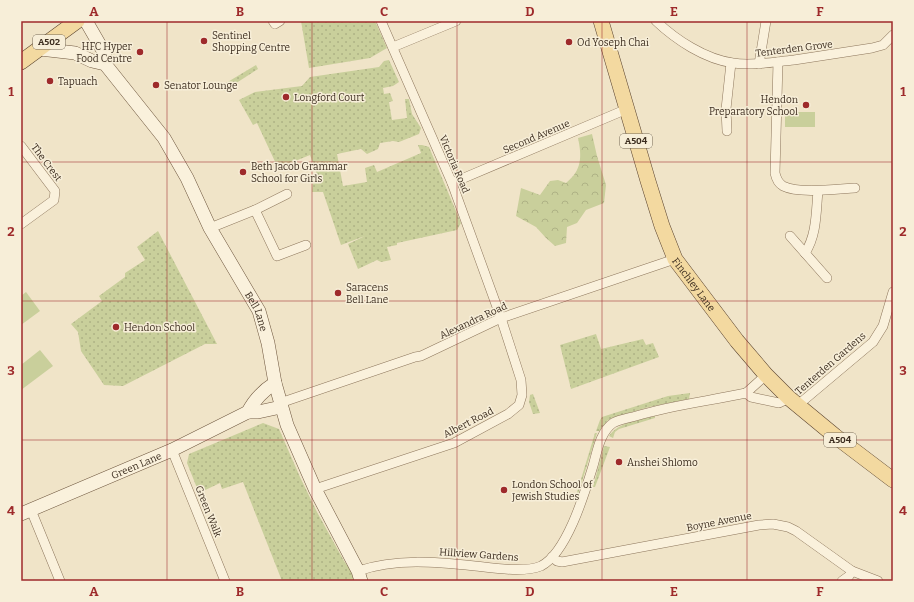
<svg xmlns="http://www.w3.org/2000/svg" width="914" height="602" font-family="Bitter,serif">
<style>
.grass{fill:url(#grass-dots)}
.forest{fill:url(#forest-crowns)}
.green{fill:#c9cf9b}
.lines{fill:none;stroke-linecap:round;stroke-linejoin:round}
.street-casing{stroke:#8d765c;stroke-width:10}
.secondary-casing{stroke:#6f573f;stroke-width:14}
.primary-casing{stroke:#5b4430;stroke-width:16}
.street{stroke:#faf1dc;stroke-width:9}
.secondary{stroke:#faf1dc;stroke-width:13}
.primary{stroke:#f3d9a0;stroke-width:15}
.grid{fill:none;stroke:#9e2a2b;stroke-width:1;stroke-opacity:0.55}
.poi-dot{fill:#9e2a2b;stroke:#f7eed8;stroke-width:1.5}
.labels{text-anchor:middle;stroke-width:3;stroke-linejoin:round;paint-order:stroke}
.shield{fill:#f7eed8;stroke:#756857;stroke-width:1}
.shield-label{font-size:9px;font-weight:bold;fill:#3d2e20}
.poi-label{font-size:10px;fill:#3d2e20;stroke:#f7eed8;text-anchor:start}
.street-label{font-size:10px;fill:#3d2e20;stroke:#f7eed8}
.neatline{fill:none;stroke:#9e2a2b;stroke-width:1.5}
.grid-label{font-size:13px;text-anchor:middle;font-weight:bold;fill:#9e2a2b}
</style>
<defs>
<pattern id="grass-dots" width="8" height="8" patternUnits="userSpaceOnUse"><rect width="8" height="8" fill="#c9cf9b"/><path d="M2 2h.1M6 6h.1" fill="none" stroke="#aeb285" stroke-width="1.8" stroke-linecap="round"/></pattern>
<pattern id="forest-crowns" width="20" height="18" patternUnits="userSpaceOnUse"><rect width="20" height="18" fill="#c9cf9b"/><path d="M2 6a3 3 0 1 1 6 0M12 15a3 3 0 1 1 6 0" fill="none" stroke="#aeb285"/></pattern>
</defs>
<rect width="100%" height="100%" fill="#f0e4c8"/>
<g class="grass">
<path d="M301 21H375L387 48 370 58 309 68Z"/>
<path d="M389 60 399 82 393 86 383 88 384 94 390 93 393 101 389 102 392 120 407 118 405 99H409L412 114 421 128 419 134 399 142 393 141 380 143 378 149 367 154 361 149 337 154 343 186 367 182 365 168 374 165 377 172 421 153 418 145H422L429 147 461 223 457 230 397 243V245L387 247 391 260 381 262 377 260 358 269 348 244 365 236 341 245 323 192H312L313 180 318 177 310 155 278 168 257 123 253 125 239 100 255 92 302 86 310 77 379 67 384 61Z"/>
<path d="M256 65 258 69 224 91 221 86Z"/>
<path d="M158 231 217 344H205L123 386 104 385 81 351 78 332 71 324 102 301 99 296 125 277V273L145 260 137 247Z"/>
<path d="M596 334 601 349 643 339 646 345 653 343 659 357 571 389 560 345Z"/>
<path d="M690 393 689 399 649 407 612 418 607 421 600 431H596L600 420 602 417 668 396Z"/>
<path d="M533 394 540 413 533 414 529 402 530 395Z"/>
<path d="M655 416V418L619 429 615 432 613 438 609 436C619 422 639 420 655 416Z"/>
<path d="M263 423 279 429 300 477 317 512 344 561 354 575 355 581H282L243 482 222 489 220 483 199 493 187 463 189 454Z"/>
<path d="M595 433H597L576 501 575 499Z"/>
<path d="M604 446 610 447 595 487H593Z"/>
</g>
<path class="forest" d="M592 134 597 156 606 185 604 203 586 210 577 223 567 227 566 243 555 246 546 238 536 227 516 216 521 188 540 195 550 181 558 180 566 183C582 170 582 157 578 138Z"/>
<g class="green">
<rect x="785" y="112" width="30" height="15"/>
<path d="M26 292 40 311 21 325V296Z"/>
<path d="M40 350 53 366 21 390V365Z"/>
</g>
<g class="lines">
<defs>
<g id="street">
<path d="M273 21 275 24 280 21"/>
<path d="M656 21C676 40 705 59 733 63 753 66 773 62 794 60 820 56 846 52 872 48L883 45 893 35"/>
<path d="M393 47 456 21"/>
<path d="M778 62 775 173C776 178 778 183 783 186 799 194 837 189 855 188"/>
<path d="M759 64 766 21"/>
<path d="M727 131 726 109 731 63"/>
<path d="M21 146 55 191 54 200 21 224"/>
<path d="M452 183 627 109"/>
<path d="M255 210 277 256 306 245"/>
<path d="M210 228 255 210 287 194"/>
<path d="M790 236 827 278"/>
<path d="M805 253C817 235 816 211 818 191"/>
<path d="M746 393 766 375"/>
<path d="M280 403 415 357 421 356 501 318 675 259"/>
<path d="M798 405 873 342 883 326 893 292"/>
<path d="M172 450 225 581"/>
<path d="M315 489 454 443 508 414 519 405 522 395 521 380 501 318 452 183 381 21"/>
<path d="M31 510 60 581"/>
<path d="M552 557 557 561 562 562 759 525 773 524 788 527 796 531 852 571 878 581"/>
<path d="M358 571C396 558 436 562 475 566 493 568 524 573 541 566 567 553 585 492 593 466 597 452 600 432 613 423 620 419 629 418 636 416 672 405 709 401 746 393L751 397 779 403 789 398"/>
<path d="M842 581 849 576 852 571"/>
</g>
<g id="secondary">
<path d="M86 21 105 54V64"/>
<path id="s1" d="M40 49 75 53 92 61 105 64 164 138 187 178 210 228 259 311 268 343 275 383 287 425 315 489 358 571 361 581"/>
<path d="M248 412C254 400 264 390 275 383"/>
<path id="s2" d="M21 514 172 450 248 412H258L281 407"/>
</g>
<g id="primary">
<path id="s3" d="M601 21 648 181 662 226 675 259 737 341 766 375 789 398 835 436 893 480"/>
<path d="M21 62 77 21"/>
</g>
</defs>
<use href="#street" class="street-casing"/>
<use href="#secondary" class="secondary-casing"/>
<use href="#primary" class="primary-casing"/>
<use href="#street" class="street"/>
<use href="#secondary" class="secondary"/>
<use href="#primary" class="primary"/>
</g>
<path class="grid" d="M167 21V581M312 21V581M457 21V581M602 21V581M747 21V581M21 162H893M21 301H893M21 440H893"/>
<g class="poi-dot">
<circle cx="204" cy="41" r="4"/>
<circle cx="569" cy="42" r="4"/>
<circle cx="140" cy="52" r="4"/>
<circle cx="50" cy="81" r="4"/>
<circle cx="156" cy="85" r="4"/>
<circle cx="286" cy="97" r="4"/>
<circle cx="806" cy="105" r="4"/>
<circle cx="243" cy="172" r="4"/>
<circle cx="338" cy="293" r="4"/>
<circle cx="116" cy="327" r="4"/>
<circle cx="619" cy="462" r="4"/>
<circle cx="504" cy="490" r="4"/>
</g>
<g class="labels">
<g class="shield">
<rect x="33" y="35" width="32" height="14" rx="3"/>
<rect x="620" y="134" width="32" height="14" rx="3"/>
<rect x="824" y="433" width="32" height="14" rx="3"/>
</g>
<g class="shield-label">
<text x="49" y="45">A502</text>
<text x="636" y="144">A504</text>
<text x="840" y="443">A504</text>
</g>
<g class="poi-label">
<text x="212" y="39">Sentinel<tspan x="212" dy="12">Shopping Centre</tspan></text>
<text x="577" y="46">Od Yoseph Chai</text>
<text x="132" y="50" text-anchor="end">HFC Hyper<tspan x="132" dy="12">Food Centre</tspan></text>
<text x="58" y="85">Tapuach</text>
<text x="164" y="89">Senator Lounge</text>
<text x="294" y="101">Longford Court</text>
<text x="798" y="103" text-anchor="end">Hendon<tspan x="798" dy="12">Preparatory School</tspan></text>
<text x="251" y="170">Beth Jacob Grammar<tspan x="251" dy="12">School for Girls</tspan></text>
<text x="346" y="291">Saracens<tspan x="346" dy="12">Bell Lane</tspan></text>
<text x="124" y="331">Hendon School</text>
<text x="627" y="466">Anshei Shlomo</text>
<text x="512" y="488">London School of<tspan x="512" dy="12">Jewish Studies</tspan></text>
</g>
<g class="street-label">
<text transform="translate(794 48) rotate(-7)" y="4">Tenterden Grove</text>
<text transform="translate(536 136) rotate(-23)" y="4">Second Avenue</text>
<text transform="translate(47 162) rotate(53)" y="4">The Crest</text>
<text transform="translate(455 164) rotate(67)" y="4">Victoria Road</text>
<text dy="4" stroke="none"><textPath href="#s3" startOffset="281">Finchley Lane</textPath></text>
<text dy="4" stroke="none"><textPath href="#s1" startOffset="359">Bell Lane</textPath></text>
<text transform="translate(473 320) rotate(-25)" y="4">Alexandra Road</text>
<text transform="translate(830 363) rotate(-41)" y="4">Tenterden Gardens</text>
<text transform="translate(468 422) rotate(-27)" y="4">Albert Road</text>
<text dy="4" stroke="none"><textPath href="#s2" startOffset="125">Green Lane</textPath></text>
<text transform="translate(209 511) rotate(68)" y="4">Green Walk</text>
<text transform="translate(719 521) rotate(-11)" y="4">Boyne Avenue</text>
<text transform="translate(479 554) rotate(4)" y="4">Hillview Gardens</text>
</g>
</g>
<rect width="914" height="602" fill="none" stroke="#f7eed8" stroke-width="44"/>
<rect x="22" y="22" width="870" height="558" class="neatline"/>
<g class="grid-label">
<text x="94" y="16">A</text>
<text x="240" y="16">B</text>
<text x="384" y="16">C</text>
<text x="530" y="16">D</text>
<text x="674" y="16">E</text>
<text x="820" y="16">F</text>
<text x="11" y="96">1</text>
<text x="903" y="96">1</text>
<text x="11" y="236">2</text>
<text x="903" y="236">2</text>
<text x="11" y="375">3</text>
<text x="903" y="375">3</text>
<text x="11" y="515">4</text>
<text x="903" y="515">4</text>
<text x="94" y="596">A</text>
<text x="240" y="596">B</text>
<text x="384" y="596">C</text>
<text x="530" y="596">D</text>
<text x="674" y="596">E</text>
<text x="820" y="596">F</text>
</g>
</svg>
